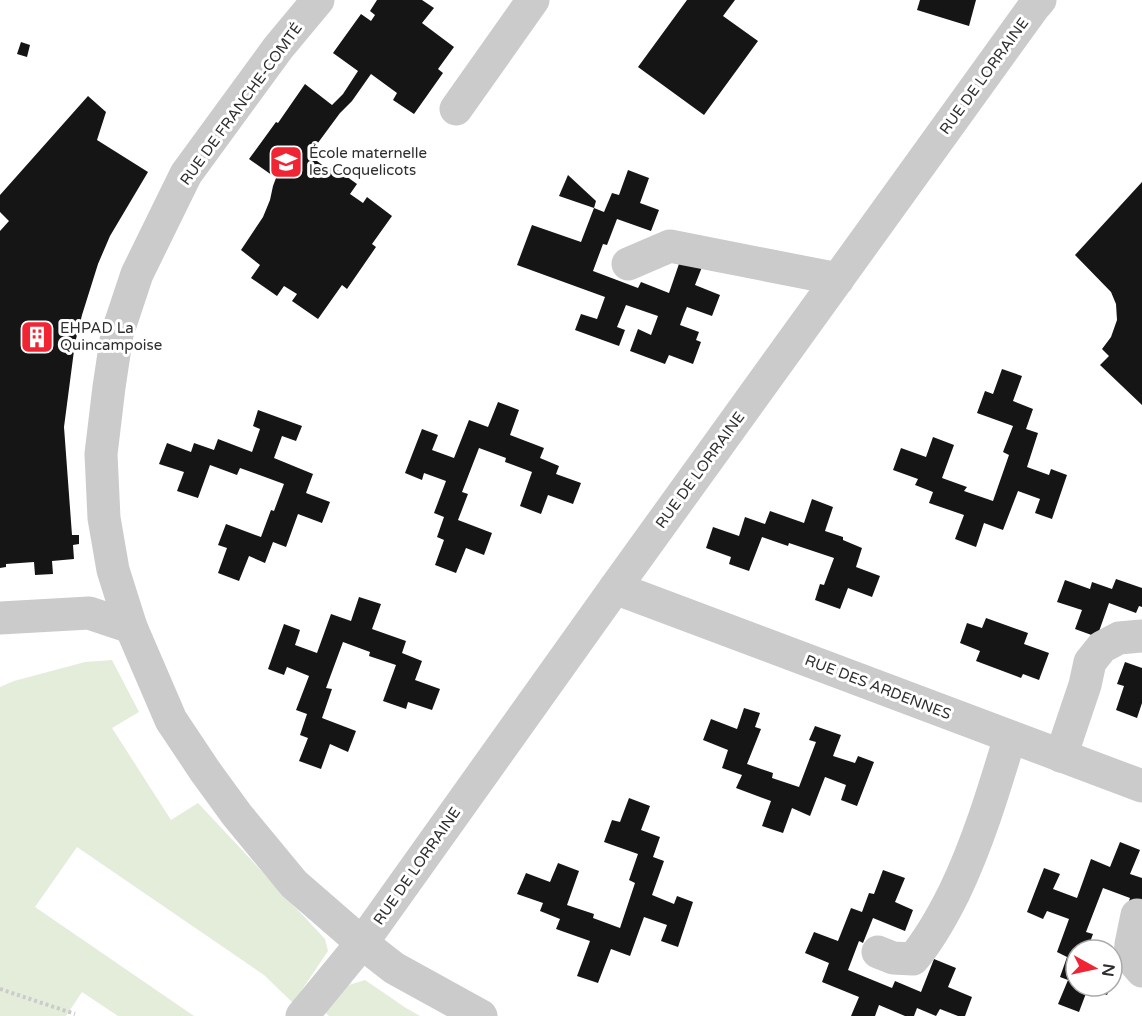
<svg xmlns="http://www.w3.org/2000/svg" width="1142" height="1016" font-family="'Varela Round',sans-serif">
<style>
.green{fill:#e4ecda}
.building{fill:#151515}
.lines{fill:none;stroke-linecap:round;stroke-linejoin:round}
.path{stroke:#cbcbcb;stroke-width:4;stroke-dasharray:3 3;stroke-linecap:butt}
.minor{stroke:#cbcbcb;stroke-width:33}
.labels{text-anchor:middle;stroke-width:6;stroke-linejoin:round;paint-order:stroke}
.street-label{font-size:15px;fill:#2e2e2e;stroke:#fff}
.poi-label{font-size:15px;fill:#2e2e2e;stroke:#fff;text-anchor:start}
</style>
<rect width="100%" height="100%" fill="#fff"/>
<g class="green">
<path d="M112 660 139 712 112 728 171 820 198 803 325 939 328 951 293 1003 264 975 77 847 35 907 194 1016H118L82 992 66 1016H0V687L14 681 85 662Z"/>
<path d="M365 980 406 1008 420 1016H329L322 1010 349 985Z"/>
</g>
<g class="building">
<path d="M377 0H422L434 8 422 23 454 47 438 69 443 73 414 114 393 100 397 93 371 74 352 101 340 113 309 155 329 170 332 166 357 184 350 194 363 203 367 197 392 216 372 244 376 247 347 289 342 285 318 319 292 301 297 294 284 286 277 296 251 278 260 265 241 250 263 217 270 200 273 186 276 178 249 159 276 122 278 123 305 84 332 105 343 94 358 71 333 53 361 14 371 21 375 15 370 11Z"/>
<path d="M687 0H735L723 16 758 41 704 115 638 67Z"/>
<path d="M920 0H976L969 26 917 10Z"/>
<path d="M21 42 30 45 27 57 17 54Z"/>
<path d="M88 96 106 112 97 140 148 172 110 236 98 264 82 315 75 343 64 427 72 535H79V544L73 545 74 559 52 561 53 574 35 575 34 562 6 564V567L0 568V231L9 221 0 212V195Z"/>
<path d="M628 170 649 178 640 203 659 210 651 231 617 219 607 245 603 244 593 271 638 288 641 282 669 293 681 258 702 267 695 285 720 295 712 316 687 307 684 314 680 325 699 332 696 340 701 342 693 364 669 355 665 364 630 351 638 329 651 335 658 316 626 305 617 327 625 330 619 346 575 330 581 314 597 319 605 297 517 265 532 225 581 242 594 208 604 212 612 193 619 195Z"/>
<path d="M568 175 596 201 594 208 559 196Z"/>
<path d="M1142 182V405L1100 365 1109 356 1102 349 1111 337 1117 320 1116 304 1111 292 1075 255Z"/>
<path d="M1002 369 1022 376 1013 401 1033 409 1026 429 1038 433 1027 467 1049 475 1051 469 1067 475 1052 519 1035 513 1040 499 1018 491 1003 530 984 523 976 547 955 539 964 515 929 503 933 492 915 485 918 479 893 470 901 448 926 457 933 437 954 445 942 478 967 487 964 491 993 501 1009 455 1003 452 1013 426 977 413 985 391 993 394Z"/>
<path d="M498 402 519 410 510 435 544 448 540 458 559 466 556 474 581 483 573 504 548 495 541 514 520 506 532 472 505 462 506 458 479 448 462 492 468 494 458 520 492 533 484 555 466 548 456 573 435 565 444 540 437 537 444 517 434 513 446 481 424 473 422 480 405 473 422 429 438 435 432 450 454 458 469 420 488 427Z"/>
<path d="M258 410 302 426 296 441 282 436 274 458 313 474 306 493 330 502 322 523 298 514 286 547 273 542 265 563 249 556 239 581 218 573 227 548 218 545 226 524 261 537 271 510 274 511 284 484 240 468 237 475 210 465 198 498 177 491 184 472 159 464 167 443 191 452 194 443 214 450 218 439 252 452 260 429 253 426Z"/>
<path d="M812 499 833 507 825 531 843 537V540L862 548 856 567 880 576 872 597 848 588 840 609 815 600 820 584 824 585 834 558 789 543 788 546 762 537 749 571 729 564 731 557 706 548 713 527 739 536 745 517 765 524 770 511 804 523Z"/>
<path d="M1116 579 1142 588V607L1139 606 1136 613 1109 603 1097 637 1075 629 1082 610 1057 602 1065 580 1090 589 1092 582 1112 589Z"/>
<path d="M359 597 381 604 372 629 406 641 402 653 422 661 415 680 440 689 432 710 408 702 406 709 383 701 396 665 369 656 370 652 343 642 326 688 332 689 322 718 356 731 348 752 330 744 321 769 299 761 308 738 300 735 307 714 296 710 309 676 287 667 284 675 268 669 284 624 300 630 295 645 317 653 331 614 351 621Z"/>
<path d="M986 618 1028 633 1024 644 1049 653 1039 680 1023 674 1021 678 976 661 980 651 960 643 967 623 982 628Z"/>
<path d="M1125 662 1142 668V703L1137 718 1116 710 1124 686 1117 684Z"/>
<path d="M744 708 760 713 755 727 761 729 747 764 773 773 772 778 799 787 816 742 809 740 815 726 841 735 833 756 855 763 858 756 874 762 857 806 841 800 846 785 825 777 810 816 792 808 783 833 762 826 771 801 736 788 742 775 722 768 728 750 703 740 711 719 737 729Z"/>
<path d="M629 798 650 806 641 830 660 837 653 857 664 861 652 895 674 904 677 896 693 902 678 947 661 941 667 925 644 917 630 956 611 949 598 983 577 976 590 941 556 929 560 919 540 911 543 903 517 894 526 873 550 882 558 863 579 871 567 905 594 914 593 918 620 928 635 883 629 880 638 854 604 842 612 820 620 822Z"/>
<path d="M1120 842 1140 850 1130 874 1142 878V906L1129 901 1130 898 1103 888 1086 932 1093 934 1087 950H1076V986H1111L1107 995 1088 988 1079 1012 1058 1004 1068 980 1060 977 1067 957 1057 952 1069 919 1047 911 1043 919 1027 912 1044 868 1060 874 1053 889 1077 898 1091 859 1110 867Z"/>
<path d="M883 870 905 878 895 902 913 910 905 931 873 918 863 943 859 941 848 970 892 988 895 981 921 992 934 959 956 968 948 987 972 997 965 1016H958L940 1009 936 1016 917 1008 914 1016H905L879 1005 875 1016H851L859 997 822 982 829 963 805 953 814 932 838 941 851 908 862 912 869 893 874 894Z"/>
</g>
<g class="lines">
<path class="path" d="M0 989 75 1014"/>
<g class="minor">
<path d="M318 0 278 48 186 174 137 274 117 334 109 387 101 454 104 518 113 570 131 627 171 720 205 771 237 815 294 884 362 943 394 968 481 1016"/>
<path d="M456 109 533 0"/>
<path d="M628 264 670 246 838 279"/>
<path d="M615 588 1142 786"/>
<path d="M0 618 89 613 131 627"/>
<path d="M1061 756 1085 685 1090 662 1102 647 1119 638 1142 636"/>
<path d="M1137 915 1131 944 1130 957 1142 971"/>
<path d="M878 952 893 958 913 959C930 939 942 917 954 893 978 843 994 790 1010 737"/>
<path d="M302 1016 362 943 615 588 1033 8 1040 0"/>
</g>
</g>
<defs>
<symbol id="school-square" viewBox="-11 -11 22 22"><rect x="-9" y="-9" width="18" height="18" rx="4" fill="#f12434" stroke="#fff"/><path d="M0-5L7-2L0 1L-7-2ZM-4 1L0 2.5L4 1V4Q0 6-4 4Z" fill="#fff"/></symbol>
<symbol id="building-square" viewBox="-11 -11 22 22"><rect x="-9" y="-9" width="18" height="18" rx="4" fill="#f12434" stroke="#fff"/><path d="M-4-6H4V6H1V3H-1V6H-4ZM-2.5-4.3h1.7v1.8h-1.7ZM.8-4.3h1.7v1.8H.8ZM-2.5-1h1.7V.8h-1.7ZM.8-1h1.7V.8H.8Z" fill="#fff"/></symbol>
</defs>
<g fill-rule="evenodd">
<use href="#school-square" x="267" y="143" width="38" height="38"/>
<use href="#building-square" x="18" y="318" width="38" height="38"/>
</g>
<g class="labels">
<g class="street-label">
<text transform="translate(984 76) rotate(-54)" y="5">RUE DE LORRAINE</text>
<text transform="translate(241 104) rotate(-54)" y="5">RUE DE FRANCHE-COMTÉ</text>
<text transform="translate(700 470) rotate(-54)" y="5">RUE DE LORRAINE</text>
<text transform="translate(878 687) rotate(21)" y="5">RUE DES ARDENNES</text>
<text transform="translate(417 866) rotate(-55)" y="5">RUE DE LORRAINE</text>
</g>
<g class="poi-label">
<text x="309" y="158">École maternelle<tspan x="309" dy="17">les Coquelicots</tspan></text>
<text x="60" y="333">EHPAD La<tspan x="60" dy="17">Quincampoise</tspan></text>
</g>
</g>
<g transform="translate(1094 968) rotate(98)"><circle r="28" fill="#ffffff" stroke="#ababab" stroke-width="1.5"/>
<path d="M0-4.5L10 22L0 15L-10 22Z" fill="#f12434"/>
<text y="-9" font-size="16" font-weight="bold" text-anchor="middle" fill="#2e2e2e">N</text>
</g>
</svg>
